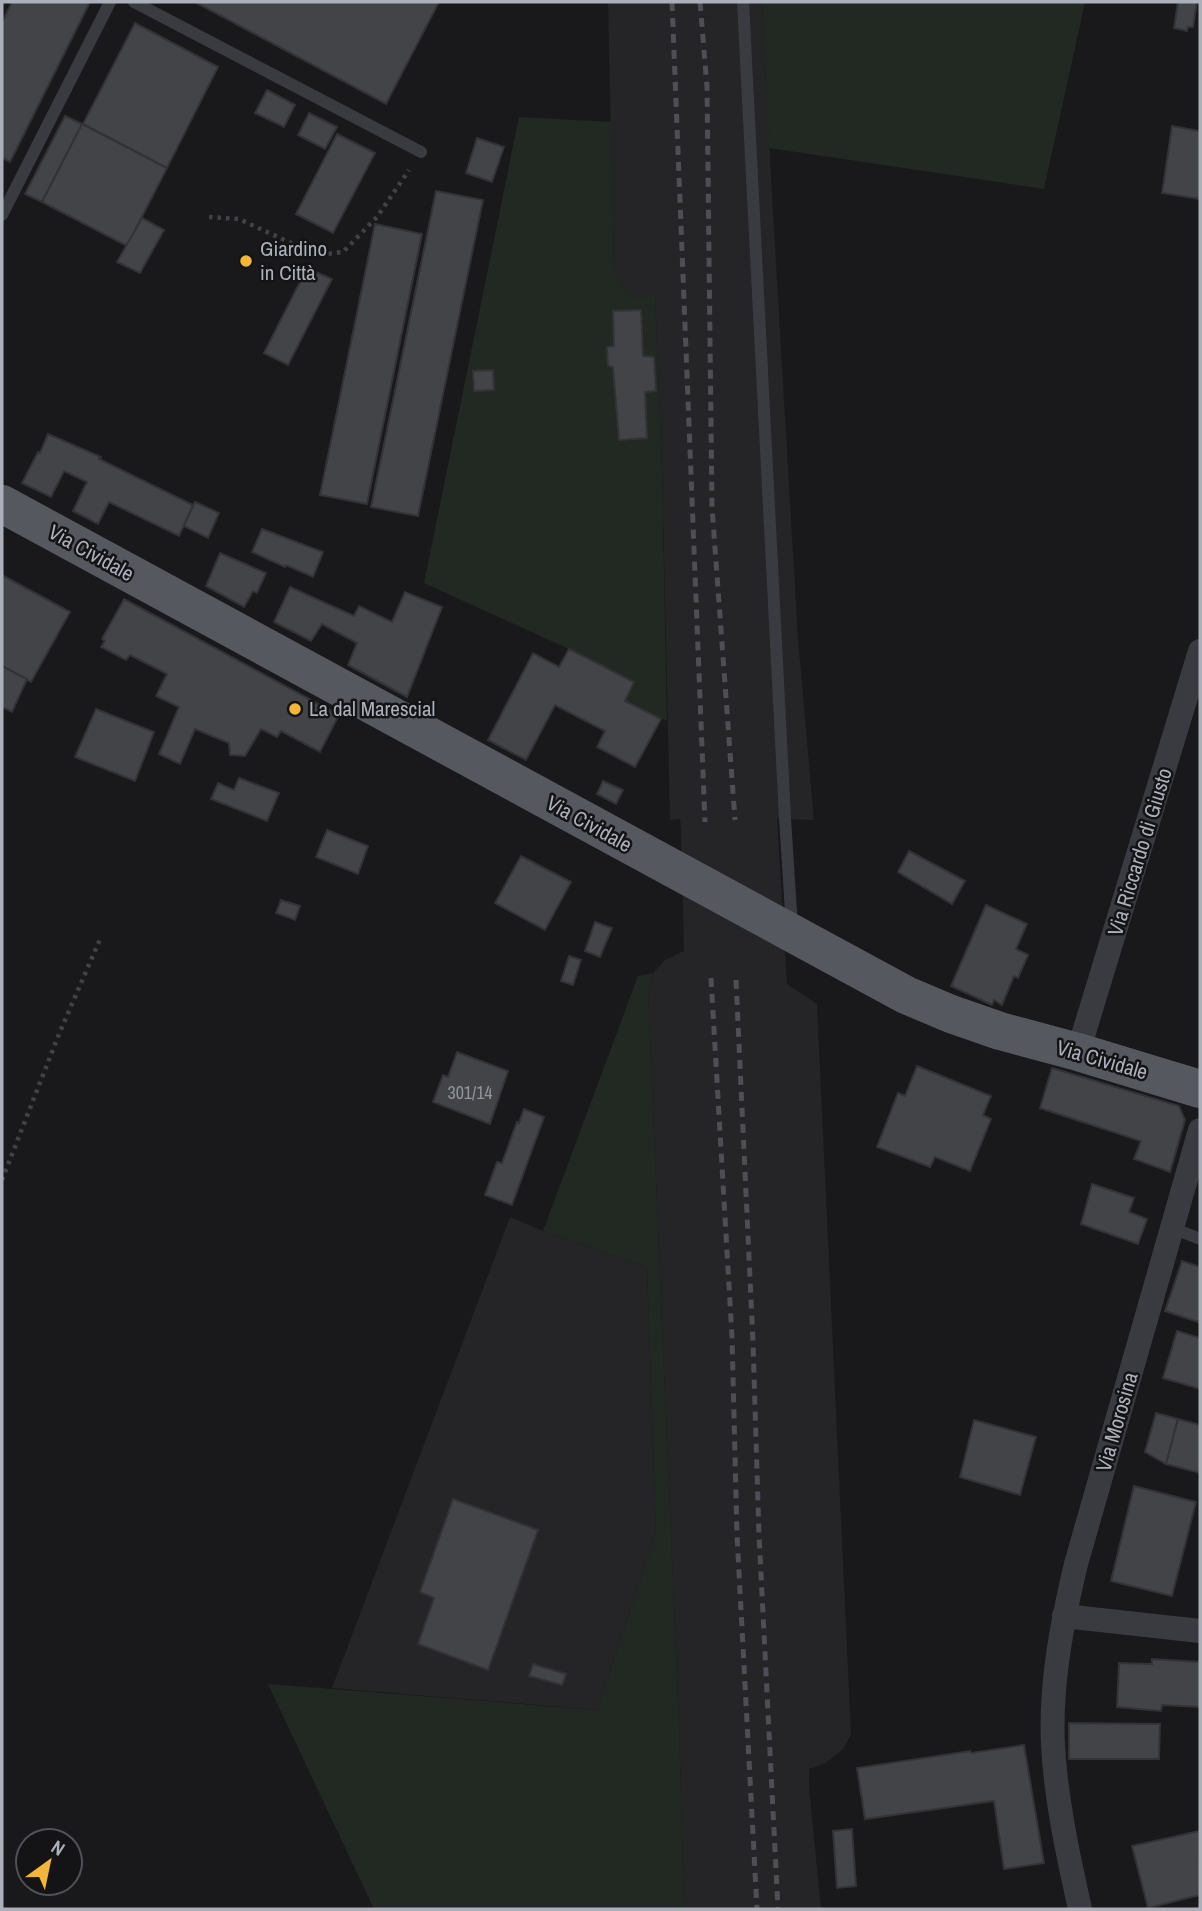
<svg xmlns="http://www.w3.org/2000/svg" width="1202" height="1911" font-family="'Archivo Narrow',sans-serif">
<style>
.built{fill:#252528}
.green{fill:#212922}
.building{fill:#434448;stroke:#333337;stroke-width:2}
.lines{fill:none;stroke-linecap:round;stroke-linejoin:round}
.path{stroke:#404247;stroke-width:4.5;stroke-dasharray:3.5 5;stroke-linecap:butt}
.service{stroke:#3a3b40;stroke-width:12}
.minor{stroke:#3a3b40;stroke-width:24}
.primary{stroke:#56585f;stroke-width:38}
.rail{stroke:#4d4f55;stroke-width:5;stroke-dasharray:9 7;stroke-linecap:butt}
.poi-dot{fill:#f3b639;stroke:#141416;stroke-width:2.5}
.labels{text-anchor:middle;stroke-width:5;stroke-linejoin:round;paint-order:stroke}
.number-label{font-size:18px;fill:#91959e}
.poi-label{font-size:21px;fill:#abb0bb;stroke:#141416;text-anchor:start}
.street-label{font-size:21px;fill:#abb0bb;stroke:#141416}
</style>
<rect width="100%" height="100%" fill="#19191b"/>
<g class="built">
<path d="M608 2H762L772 195 798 639 814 820 777 819 787 984 817 1004 851 1734 843 1749 824 1764 809 1769V1788L821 1909H684L679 1725 648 992 653 973 665 960 684 951 681 829 680 819 670 820 662 468 655 297 637 298 622 288 614 269Z"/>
<path d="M510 1217 543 1231 647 1267 656 1532 597 1710 332 1688Z"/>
</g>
<g class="green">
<path d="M762 2H1085L1044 189 769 148Z"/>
<path d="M519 117 611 122 614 269 622 287 637 298 655 296 662 468 667 721 625 701 634 681 569 649 424 583Z"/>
<path d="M653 973 648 992 679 1725 684 1909H374L268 1684 597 1710 656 1532 647 1267 543 1231 638 976Z"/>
</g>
<g class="building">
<path d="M12 2H90L10 162 2 158V22Z"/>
<path d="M195 2H439L386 104Z"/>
<path d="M1178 2H1197L1193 27H1188L1187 31 1174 28Z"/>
<path d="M135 23 218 67 167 168 83 124Z"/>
<path d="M267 90 295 105 284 127 255 113Z"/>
<path d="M309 113 337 127 325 149 298 135Z"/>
<path d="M65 116 82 124 42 202 25 194Z"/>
<path d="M82 124 167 168 127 246 42 202Z"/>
<path d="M1172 126 1200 131V199L1162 193Z"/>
<path d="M337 134 375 153 333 233 296 214Z"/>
<path d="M477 138 504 147 492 182 466 173Z"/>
<path d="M436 191 483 200 418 516 371 507Z"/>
<path d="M142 218 164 230 140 273 117 262Z"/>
<path d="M375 224 422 234 367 504 320 495Z"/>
<path d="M307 268 332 279 288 365 264 353Z"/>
<path d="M641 310 643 356 654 357 656 391 645 392 647 438 619 440 613 367 608 366 607 347 614 346 613 311Z"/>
<path d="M493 370 494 390 474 391 473 371Z"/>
<path d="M48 434 101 457 99 459 193 505 179 536 109 502 98 524 73 511 87 482 64 471 51 497 22 483 38 452 40 453Z"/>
<path d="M195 502 219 513 208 538 184 526Z"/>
<path d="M262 529 323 552 313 577 286 565 285 567 252 552Z"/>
<path d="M220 553 266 573 257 593 253 591 244 607 206 586Z"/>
<path d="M2 575 70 612 31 682 2 666Z"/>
<path d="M290 587 354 616 359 606 392 622 405 592 442 607 407 697 348 665 357 643 322 624 311 641 274 622Z"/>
<path d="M124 599 339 715 320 752 281 731 277 737 261 729 245 756 230 755 229 743 195 729 180 764 159 754 179 707 156 696 167 674 130 655 126 660 101 647 105 641 102 639Z"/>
<path d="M569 649 634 682 625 701 661 719 635 767 597 747 605 731 555 705 526 760 488 740 533 653 559 667Z"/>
<path d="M2 666 27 679 12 712 2 707Z"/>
<path d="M96 709 154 732 135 781 75 757Z"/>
<path d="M239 778 279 793 267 821 211 799 218 783 234 790Z"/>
<path d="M603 781 623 790 616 804 597 794Z"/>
<path d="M327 830 368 846 358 874 316 857Z"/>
<path d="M909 851 965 881 952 904 898 872Z"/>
<path d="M521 856 571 882 545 930 495 903Z"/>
<path d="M281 900 300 906 295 920 276 913Z"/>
<path d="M986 905 1027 924 1016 949 1028 955 1018 978 1014 976 1002 1005 994 1000 992 1005 951 986Z"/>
<path d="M595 922 612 928 600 957 585 951Z"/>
<path d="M569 956 581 960 573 985 561 981Z"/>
<path d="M457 1052 508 1071 490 1124 433 1102 443 1075 448 1077Z"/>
<path d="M917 1066 991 1096 983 1115 991 1119 970 1171 935 1157 930 1167 877 1147 898 1093 905 1096Z"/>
<path d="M1052 1068 1179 1106 1185 1120 1170 1172 1134 1159 1141 1141 1040 1108Z"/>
<path d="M524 1109 544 1117 512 1205 485 1195 497 1162 502 1163 517 1122 519 1123Z"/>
<path d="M1092 1184 1134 1198 1129 1212 1147 1219 1138 1244 1081 1224Z"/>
<path d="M1182 1261 1200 1267V1318L1198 1322 1165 1311Z"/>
<path d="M1177 1331 1200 1338V1389L1163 1378Z"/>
<path d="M1156 1413 1178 1419 1166 1464 1145 1452Z"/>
<path d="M1178 1419 1200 1425V1473L1166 1464Z"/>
<path d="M974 1420 1036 1437 1020 1495 960 1477Z"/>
<path d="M1134 1486 1196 1502 1172 1596 1111 1581Z"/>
<path d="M453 1499 538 1530 488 1670 418 1644 434 1598 420 1592Z"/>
<path d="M1152 1659 1200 1662V1707L1162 1705 1161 1711 1117 1707 1119 1663 1152 1664Z"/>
<path d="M533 1664 566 1674 562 1685 529 1676Z"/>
<path d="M1069 1723 1160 1724 1159 1759H1069Z"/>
<path d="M1024 1745 1044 1863 1004 1869 994 1801 865 1819 857 1768 970 1751 971 1753Z"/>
<path d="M852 1829 856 1886 837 1888 833 1831Z"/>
<path d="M1199 1831 1200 1895 1148 1908 1132 1846Z"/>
</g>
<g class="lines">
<g class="path">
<path d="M209 217 239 219 317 255 343 252 377 217 409 170"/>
<path d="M2 1180 59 1034 101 937"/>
</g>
<g class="service">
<path d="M134 2 421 152"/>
<path d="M743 2 785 818 792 927"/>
<path d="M2 215 110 2"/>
<path d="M1172 1228 1200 1239"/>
</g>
<g class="minor">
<path d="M1078 1052 1200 651"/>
<path d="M1064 1616 1200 1631"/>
<path d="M1080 1909C1068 1855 1056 1800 1053 1745 1050 1684 1062 1623 1076 1564L1200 1130"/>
</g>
<path class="primary" d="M2 504 906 995 951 1014 1000 1031 1078 1052 1200 1089"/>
<g class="rail">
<path d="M672 2 705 822"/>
<path d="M700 2 707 87 712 507 735 820"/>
<path d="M711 978 732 1337 737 1535 757 1909"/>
<path d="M736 980 753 1342 759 1535 778 1909"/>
</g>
</g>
<g class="poi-dot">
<circle cx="246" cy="261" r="7"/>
<circle cx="295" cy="709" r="7"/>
</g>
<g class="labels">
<g class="number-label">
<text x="470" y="1099">301/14</text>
</g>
<g class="poi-label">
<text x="260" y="256">Giardino<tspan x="260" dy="24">in Città</tspan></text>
<text x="309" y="716">La dal Marescial</text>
</g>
<g class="street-label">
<text transform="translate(91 553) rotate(29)" y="7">Via Cividale</text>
<text transform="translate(589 824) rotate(29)" y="7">Via Cividale</text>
<text transform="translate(1140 852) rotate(-73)" y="7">Via Riccardo di Giusto</text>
<text transform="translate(1102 1060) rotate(16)" y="7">Via Cividale</text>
<text transform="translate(1117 1422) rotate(-74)" y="7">Via Morosina</text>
</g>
</g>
<rect width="1202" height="1911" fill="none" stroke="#abb0bb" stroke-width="7"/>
<g transform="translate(49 1862) rotate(33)"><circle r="33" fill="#141416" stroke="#505258" stroke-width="2"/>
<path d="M0-5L12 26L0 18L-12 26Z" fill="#f3b639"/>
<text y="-10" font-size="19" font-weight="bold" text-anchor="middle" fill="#abb0bb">N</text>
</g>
</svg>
